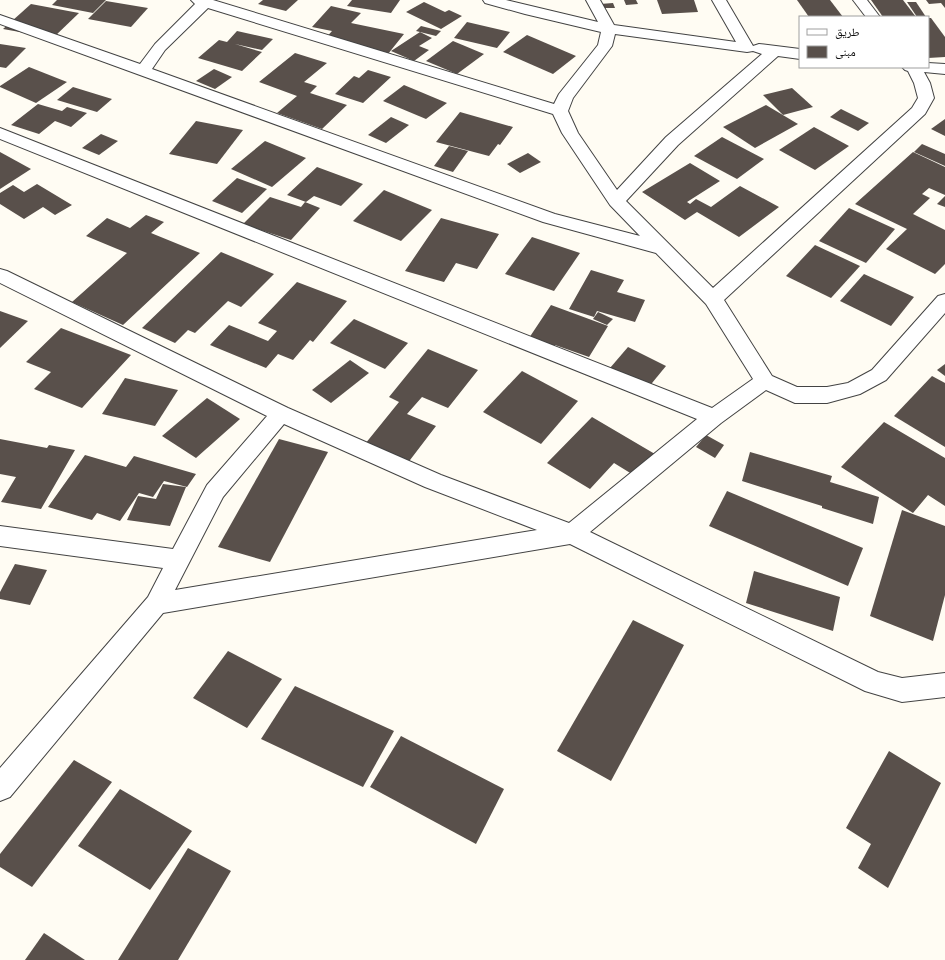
<svg xmlns="http://www.w3.org/2000/svg" width="945" height="960" font-family="'Playfair Display','Noto Naskh Arabic',serif">
<style>
.building{fill:#59504b}
.lines{fill:none;stroke-linecap:round;stroke-linejoin:round}
.street-casing{stroke:#434343;stroke-width:2}
.street{fill:#fff;fill-rule:evenodd}
</style>
<rect width="100%" height="100%" fill="#fffcf3"/>
<g class="building">
<path d="M57 0H106L93 13 52 5Z"/>
<path d="M263 0H298L286 11 258 4Z"/>
<path d="M352 0H400L391 13 347 6Z"/>
<path d="M624 0H636L638 4 626 5Z"/>
<path d="M657 0H694L698 12 662 14Z"/>
<path d="M797 0H830L843 17H809Z"/>
<path d="M871 0H903L916 17H883Z"/>
<path d="M926 0H945V8L941 3 929 4Z"/>
<path d="M106 1 148 8 131 27 88 19Z"/>
<path d="M424 2 445 12 449 10 462 16 441 29 406 12Z"/>
<path d="M907 2H916L926 17H917Z"/>
<path d="M613 3 615 8H601L600 4Z"/>
<path d="M31 4 79 13 53 38 3 29Z"/>
<path d="M331 6 361 13 351 23 404 34 388 54 324 40 332 31 312 27Z"/>
<path d="M928 18H931L945 37V57L928 58Z"/>
<path d="M467 22 510 32 497 48 454 38Z"/>
<path d="M421 26 441 31 436 36 416 31Z"/>
<path d="M237 31 273 39 262 50 235 44 262 52 242 71 198 58 219 40 227 42Z"/>
<path d="M420 32 432 38 419 46 429 50 414 61 391 51Z"/>
<path d="M527 35 576 56 553 74 503 52Z"/>
<path d="M453 41 484 54 457 74 426 61Z"/>
<path d="M0 44 26 48 6 68 0 67Z"/>
<path d="M295 53 327 63 304 82 317 86 310 93 347 105 322 129 277 113 297 96 259 82Z"/>
<path d="M29 67 67 82 36 103 0 87V86Z"/>
<path d="M214 69 232 77 215 89 196 81Z"/>
<path d="M368 70 391 77 363 103 335 94 354 76 359 78Z"/>
<path d="M404 85 447 103 426 119 383 101Z"/>
<path d="M73 87 112 99 97 112 57 100Z"/>
<path d="M792 88 813 107 783 115 763 95Z"/>
<path d="M38 104 62 111 67 107 87 113 71 127 55 121 39 134 11 125Z"/>
<path d="M766 105 798 124 755 148 723 127Z"/>
<path d="M841 109 869 123 858 131 830 117Z"/>
<path d="M460 112 513 127 500 145 498 144 489 156 436 142Z"/>
<path d="M391 117 409 125 386 143 368 135Z"/>
<path d="M945 119V136L931 129Z"/>
<path d="M196 121 243 130 217 164 169 154Z"/>
<path d="M814 127 849 146 815 170 779 150Z"/>
<path d="M101 134 118 141 99 155 82 148Z"/>
<path d="M722 137 764 159 737 179 694 156Z"/>
<path d="M265 141 306 158 272 187 231 169Z"/>
<path d="M922 144 945 154V166L914 152Z"/>
<path d="M449 146 468 151 453 172 434 166Z"/>
<path d="M0 152 31 169 0 189Z"/>
<path d="M913 152 945 167V195L929 188 922 194 930 198 913 214 945 230V264L935 274 886 249 907 229 855 204Z"/>
<path d="M528 153 541 162 520 173 507 164Z"/>
<path d="M690 163 720 181 687 202 690 204 696 199 711 207 740 186 779 207 739 237 697 212 685 220 642 192Z"/>
<path d="M317 167 363 184 341 206 314 196 306 202 287 195Z"/>
<path d="M237 178 267 189 242 213 212 201Z"/>
<path d="M37 184 72 205 55 215 43 207 24 219 0 204V193L13 185 24 192Z"/>
<path d="M384 190 432 210 401 241 353 221Z"/>
<path d="M945 196V207L937 204Z"/>
<path d="M270 197 301 207 305 202 320 208 291 240 243 224Z"/>
<path d="M849 208 895 229 866 263 819 241Z"/>
<path d="M146 215 164 222 151 233 200 253 123 325 72 302 127 253 86 236 107 218 130 228Z"/>
<path d="M441 218 499 234 477 269 456 263 444 282 405 271Z"/>
<path d="M532 237 580 253 554 291 505 274Z"/>
<path d="M815 245 860 266 831 298 786 276Z"/>
<path d="M221 252 274 274 241 307 228 301 195 333 188 330 175 343 142 328Z"/>
<path d="M591 270 624 280 617 292 645 300 635 322 597 311 594 317 569 309Z"/>
<path d="M864 274 914 297 891 326 840 301Z"/>
<path d="M297 282 347 301 313 342 310 340 293 360 278 354 266 368 210 345 229 325 268 341 277 331 258 323Z"/>
<path d="M551 305 608 326 589 357 555 345 551 350 527 341Z"/>
<path d="M0 311 28 321 0 348Z"/>
<path d="M598 312 613 319 607 325 593 319Z"/>
<path d="M354 319 408 343 385 369 330 343Z"/>
<path d="M61 328 131 355 82 408 34 389 51 372 26 362Z"/>
<path d="M628 347 666 366 643 394 604 375Z"/>
<path d="M428 349 478 370 448 408 422 397 407 414 436 426 407 464 365 444 399 402 389 397Z"/>
<path d="M350 360 369 373 331 403 312 390Z"/>
<path d="M945 364V376L937 370Z"/>
<path d="M522 371 578 401 541 444 483 412Z"/>
<path d="M932 376 945 383V447L894 416Z"/>
<path d="M125 378 178 390 155 426 102 414Z"/>
<path d="M207 398 240 419 196 458 162 436Z"/>
<path d="M592 417 660 457 640 479 614 463 590 489 547 463Z"/>
<path d="M884 422 945 458V506L928 495 913 513 841 467Z"/>
<path d="M706 435 724 445 715 458 696 447Z"/>
<path d="M0 439 47 448 49 445 75 450 41 509 1 502 16 477 0 474Z"/>
<path d="M279 439 328 452 270 562 218 547Z"/>
<path d="M750 452 832 476 830 482 879 497 873 524 822 508V506L742 481Z"/>
<path d="M85 455 126 467 134 456 196 474 187 487 164 481 153 497 139 493 120 521 97 513 92 520 48 507Z"/>
<path d="M163 484 186 487 170 526 127 520 138 496 156 499Z"/>
<path d="M727 491 863 548 848 586 709 526Z"/>
<path d="M902 510 945 526V595L933 641 870 616Z"/>
<path d="M15 564 47 570 30 605 0 599V592Z"/>
<path d="M754 571 840 597 833 631 746 603Z"/>
<path d="M633 620 684 645 611 781 557 751Z"/>
<path d="M228 651 282 679 247 728 193 698Z"/>
<path d="M295 686 394 731 363 787 261 739Z"/>
<path d="M401 736 504 789 476 844 370 787Z"/>
<path d="M889 751 941 783 888 888 858 868 871 844 846 828Z"/>
<path d="M74 760 112 782 32 887 0 867V854Z"/>
<path d="M120 789 192 831 150 890 78 846Z"/>
<path d="M188 848 231 871 178 960H118Z"/>
<path d="M44 933 85 960H25Z"/>
</g>
<g class="lines">
<defs>
<g id="street">
<path d="M191 0H213L554 104 559 94 598 45 601 32 525 14 485 3 483 0H506L598 22 586 0H600L614 25 736 42 712 0H726L753 46 759 44 800 49V59L778 56 678 145 626 201 713 288 912 108 918 98 914 83 908 71 905 70 902 67H928V63L945 64V74L924 72 930 83 934 98 925 114 724 300 772 376 797 387H827L848 383 872 370 938 296 945 294V313L886 380 860 394 827 403H795L766 390 721 423 590 532 878 672 902 678 945 673V697L902 702 865 691 570 544 163 613 10 797 0 801V768L148 597 163 568 0 546V526L173 549 207 485 267 416 0 283V269L7 271 288 408 441 475 569 523 697 419 0 139V128L712 408 753 379 706 304 656 253 543 222 0 24V15L140 64 155 44 195 4ZM208 8 553 114 562 133 610 205 640 236 555 214 152 69 165 50ZM615 34 747 52 753 51 762 54 666 137 617 190 578 133 568 111 573 98 612 46ZM284 424 425 487 537 530 175 590 223 497Z"/>
<path d="M853 0H867L880 17H866Z"/>
</g>
</defs>
<use href="#street" class="street-casing"/>
<use href="#street" class="street"/>
</g>
<rect x="799" y="16" width="130" height="52" fill="#ffffff" stroke="#9f9f9f"/>
<rect x="807" y="29" width="20" height="6" fill="#ffffff" stroke="#9f9f9f"/>
<text x="835" y="36" font-size="12" fill="#101010">طريق</text>
<rect x="807" y="46" width="20" height="12" fill="#59504b" stroke="#9f9f9f"/>
<text x="835" y="56" font-size="12" fill="#101010">مبنى</text>
</svg>
